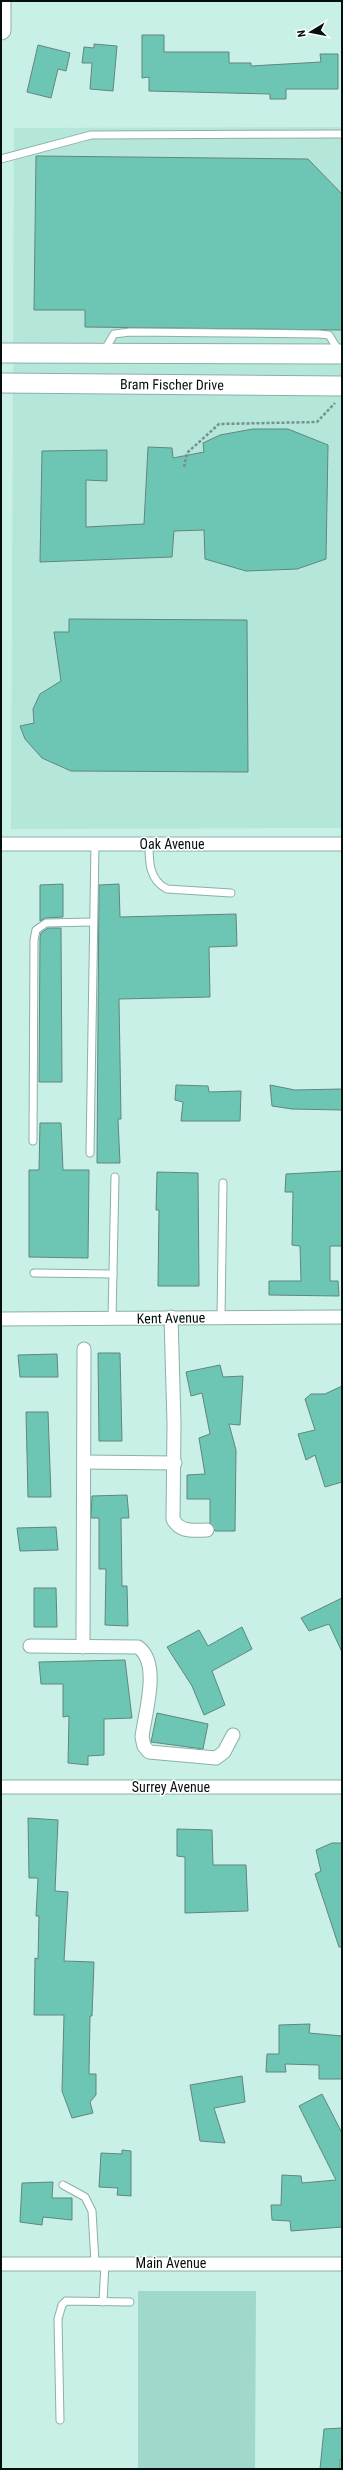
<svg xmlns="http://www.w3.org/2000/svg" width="343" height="2470" font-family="'Roboto Condensed',sans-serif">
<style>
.built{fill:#b4e6da}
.green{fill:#a0d8cb}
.building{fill:#6dc6b4;stroke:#61867e}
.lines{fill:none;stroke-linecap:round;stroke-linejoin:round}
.service-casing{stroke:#8ab0a7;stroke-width:9}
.minor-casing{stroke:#8ab0a7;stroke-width:15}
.secondary-casing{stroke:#8ab0a7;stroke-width:21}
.path{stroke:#75918a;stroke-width:2.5;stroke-dasharray:3 2;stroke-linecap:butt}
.service{stroke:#fff;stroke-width:7}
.minor{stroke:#fff;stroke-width:13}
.secondary{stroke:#fff;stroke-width:19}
.labels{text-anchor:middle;stroke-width:3;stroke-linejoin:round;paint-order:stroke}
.street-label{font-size:14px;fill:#03100d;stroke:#fff}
</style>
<rect width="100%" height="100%" fill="#c8f0e6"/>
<path class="built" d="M342 127V828L11 829 14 128Z"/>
<path class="green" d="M138 2291H256L255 2469H138Z"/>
<g class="building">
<path d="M142 35H164V52H229V63H251V66L321 62 320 54H338V89H286V99H270V94L149 91V77L142 78Z"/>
<path d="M94 44 117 46 113 91 90 89 92 63H82L84 47 94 48Z"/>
<path d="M38 45 70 53 66 71 58 69 51 98 27 92Z"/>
<path d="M36 156 308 159 342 194V330L85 327V310H34Z"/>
<path d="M253 429H288L328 445 326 559 297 569 246 571 205 559 204 530 174 531 172 557 40 562 42 451 107 450V481L86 480V527L144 524 148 447 172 448 173 458 204 452 203 443 220 435Z"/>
<path d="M69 619 247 620 248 772 71 771 42 758 25 739 20 726 34 723 33 709 40 694 61 681 54 632H69Z"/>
<path d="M63 884V917L45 918 40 921V885Z"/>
<path d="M119 884 120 917 236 914 237 946 209 947 210 997 119 999 121 1119H118L120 1163H97L99 885Z"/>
<path d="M48 928H61L62 1082H39L40 937 41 933Z"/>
<path d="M176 1085 208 1086 209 1092 241 1091 240 1121H181L183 1102 175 1100Z"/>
<path d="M270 1085 295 1090 342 1089V1110L292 1109 272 1106Z"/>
<path d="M40 1123H61L63 1170H89L88 1258 29 1257V1170H39Z"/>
<path d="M342 1171V1246H330V1281H338L339 1296 269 1295V1281H301L300 1246 292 1245 293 1192H285L286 1174Z"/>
<path d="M157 1172 198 1173 199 1286H158L159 1210H156Z"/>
<path d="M98 1353H120L122 1441H99Z"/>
<path d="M57 1354 58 1377H20L18 1355Z"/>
<path d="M220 1365 223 1377 243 1376 240 1425 229 1424 236 1450 235 1531H215L210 1523V1499H187V1475L205 1474 199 1438 210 1434 202 1393 191 1396 186 1372Z"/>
<path d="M342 1386V1482L325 1487 315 1455 306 1460 298 1434 315 1430 305 1399 311 1394H325Z"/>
<path d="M26 1412H48L51 1497H28Z"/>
<path d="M127 1495 129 1518H121L122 1586H127L128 1626 105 1625 106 1569H99V1518H91L92 1496Z"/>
<path d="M56 1527 58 1550 20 1551 17 1528Z"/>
<path d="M34 1588H56L57 1627H34Z"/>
<path d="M342 1598V1652L329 1624 309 1631 301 1618Z"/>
<path d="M242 1627 252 1649 212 1671 225 1705 204 1715 192 1686 167 1647 199 1630 208 1646Z"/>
<path d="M125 1660 132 1718 104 1719V1755L88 1756V1765L68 1763 69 1716 63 1717V1684H41L39 1662Z"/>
<path d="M157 1713 208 1724 203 1749 151 1742Z"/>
<path d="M28 1818 58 1820 55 1891 68 1892 64 1961 94 1962 92 2016H90L89 2074H96V2095L90 2102 93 2113 72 2118 62 2091 64 2015H34L35 1958 38 1959 39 1916H36L38 1878H29Z"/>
<path d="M177 1829 212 1830 213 1865H246L248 1911 185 1913V1857L177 1856Z"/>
<path d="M332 1843H342V1947H339L315 1874 321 1871 316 1850Z"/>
<path d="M310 2024 309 2033 342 2036V2079H319V2065L285 2064 286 2072H266L267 2054H279V2025Z"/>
<path d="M242 2076 245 2102 214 2108 225 2143 200 2141 190 2085Z"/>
<path d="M322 2094 342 2133V2227L291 2231 290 2221 272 2220 271 2205H281L282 2175 301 2176 302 2183 336 2180 299 2106Z"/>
<path d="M122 2150 131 2151V2196L117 2195 118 2188 99 2187 101 2153 122 2154Z"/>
<path d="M53 2182 52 2198H72V2220L43 2217 42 2225 20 2222 22 2183Z"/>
<path d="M342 2428V2460H340V2469H320L324 2429Z"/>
</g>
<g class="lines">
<defs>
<g id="service">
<path d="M1 159 91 135 342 134"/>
<path d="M104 351 114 334 130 332 318 334 329 335 340 353"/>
<path d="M149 844C149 862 149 880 167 889L231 893"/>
<path d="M33 1141 34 940 36 930 46 923 93 922"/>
<path d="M90 1153 95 844"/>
<path d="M34 1273 113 1274"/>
<path d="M221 1317 223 1183"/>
<path d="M112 1319 115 1177"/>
<path d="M63 2185 85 2197 92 2211 95 2263"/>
<path d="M103 2302 105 2263"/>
<path d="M60 2420 58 2319 62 2305 66 2301 130 2302"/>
</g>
<g id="minor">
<path d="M1 844H342"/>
<path d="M171 1317 174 1423 173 1519C180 1533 194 1530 207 1530"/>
<path d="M1 1319 342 1317"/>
<path d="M84 1462 175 1463"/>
<path d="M30 1646 138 1647C161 1663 145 1712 142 1737L144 1746 149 1752 216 1758 224 1752 233 1735"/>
<path d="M83 1647 84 1349"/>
<path d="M1 1787H342"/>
<path d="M1 2264H342"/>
</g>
<g id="secondary">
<path d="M1 30V1"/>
<path d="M1 353 342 354"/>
<path id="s1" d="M1 383 342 386"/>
</g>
</defs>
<use href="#service" class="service-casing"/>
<use href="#minor" class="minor-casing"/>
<use href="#secondary" class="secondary-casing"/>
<path class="path" d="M184 467 187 453 219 424 317 422 335 403"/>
<use href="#service" class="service"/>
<use href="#minor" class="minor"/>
<use href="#secondary" class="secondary"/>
</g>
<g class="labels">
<g class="street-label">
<text dy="5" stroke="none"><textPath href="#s1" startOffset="171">Bram Fischer Drive</textPath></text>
<text x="172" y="849">Oak Avenue</text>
<text transform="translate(171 1318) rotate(-1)" y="5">Kent Avenue</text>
<text x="171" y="1792">Surrey Avenue</text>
<text x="171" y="2268">Main Avenue</text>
</g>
</g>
<rect width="343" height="2470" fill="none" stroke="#03100d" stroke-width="4"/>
<g transform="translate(311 32) rotate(260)" stroke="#ffffff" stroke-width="3" paint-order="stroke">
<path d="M0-3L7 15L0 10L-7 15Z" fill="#03100d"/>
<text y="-6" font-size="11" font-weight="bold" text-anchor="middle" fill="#03100d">N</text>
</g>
</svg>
